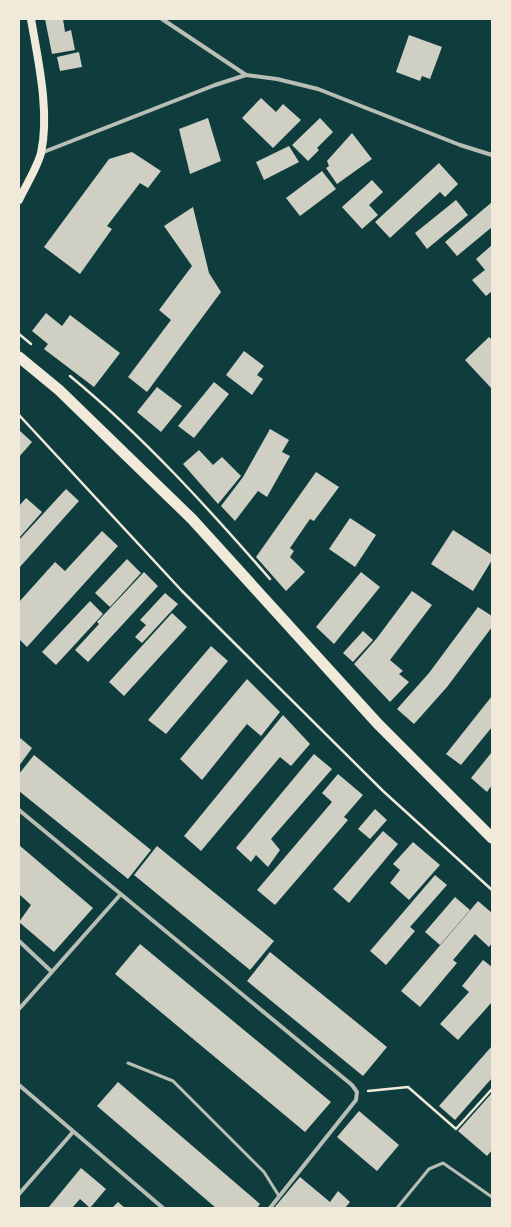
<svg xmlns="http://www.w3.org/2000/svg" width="511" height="1227" font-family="'DM Sans',sans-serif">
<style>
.building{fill:#cfcfc3}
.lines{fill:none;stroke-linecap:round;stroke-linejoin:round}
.path{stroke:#f1e9da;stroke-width:2.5}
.service{stroke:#b8beb3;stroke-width:3}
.minor{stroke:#b8beb3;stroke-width:4}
.secondary{stroke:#f1e9da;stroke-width:8}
.trunk{stroke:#f1e9da;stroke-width:11}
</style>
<rect width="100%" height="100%" fill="#0f3d3e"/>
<g class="building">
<path d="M45 19H63L65 32 71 30 75 50 52 54Z"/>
<path d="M409 35 442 47 430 79 422 76 420 81 396 72Z"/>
<path d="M79 52 82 67 60 71 57 57Z"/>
<path d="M261 98 276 112 283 104 301 120 273 148 242 118Z"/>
<path d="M208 118 221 161 190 174 179 129Z"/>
<path d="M320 118 333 132 317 148 319 150 308 161 292 145Z"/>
<path d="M352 133 372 159 337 184 326 168 329 166 327 161Z"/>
<path d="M289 146 299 162 264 180 256 162Z"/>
<path d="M132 152 161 171 148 188 140 183 107 226 112 229 80 274 44 247 109 159Z"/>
<path d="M439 163 458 184 445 197 440 192 390 238 375 222Z"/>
<path d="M322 171 336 189 300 216 286 198Z"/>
<path d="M372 180 383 192 369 205 378 215 362 229 342 207Z"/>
<path d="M456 200 468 215 427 249 415 233Z"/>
<path d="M492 202V227L457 256 445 242Z"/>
<path d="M193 207 209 273 221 292 147 392 128 377 171 320 159 310 192 266 164 226Z"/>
<path d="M492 245V291L486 296 472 280 485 270 476 259Z"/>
<path d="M46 313 62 326 70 315 120 353 94 387 44 349 48 344 32 331Z"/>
<path d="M489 337 492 340V389L465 360Z"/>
<path d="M244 351 264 366 257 375 263 379 252 395 226 375Z"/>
<path d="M214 382 229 394 194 438 178 426Z"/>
<path d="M157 387 182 406 161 432 137 412Z"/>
<path d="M270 429 289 440 282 452 290 456 267 497 258 491 235 521 221 506 243 477Z"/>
<path d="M19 430 32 442 19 457Z"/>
<path d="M199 450 213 465 222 457 241 476 218 504 183 464Z"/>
<path d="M316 472 339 487 314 521 310 519 290 548 294 551 290 557 305 572 286 591 256 557Z"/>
<path d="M66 489 79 501 19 568V540Z"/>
<path d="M26 498 42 512 19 538V506Z"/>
<path d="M350 518 376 535 355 567 329 549Z"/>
<path d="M453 530 492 555V560L473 591 431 564Z"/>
<path d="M102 531 118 546 27 647 19 639V602L55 562 65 571Z"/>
<path d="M127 559 141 573 110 607 95 593Z"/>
<path d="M144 572 158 586 88 662 75 650 99 624 97 622Z"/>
<path d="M361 572 380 587 334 644 316 627Z"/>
<path d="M412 591 432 605 390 660 403 671 399 674 409 682 390 702 354 664 377 638Z"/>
<path d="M165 593 178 604 142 643 135 637 146 625 140 620Z"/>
<path d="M90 601 103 614 56 665 42 652Z"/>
<path d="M478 607 492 616V627L447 687 414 724 397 709 429 673Z"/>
<path d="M172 613 187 627 124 696 109 682Z"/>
<path d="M363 631 373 640 353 662 343 653Z"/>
<path d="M211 646 228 661 166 734 148 720Z"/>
<path d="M247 679 280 712 261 736 247 724 202 780 180 759Z"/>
<path d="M492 696V727L461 765 446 754Z"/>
<path d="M283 715 310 744 291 766 280 757 201 851 184 836Z"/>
<path d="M19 737 32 748 19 766Z"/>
<path d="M492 752V785L487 792 471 778Z"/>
<path d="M314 754 332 769 271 839 280 850 268 867 256 855 251 862 236 848Z"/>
<path d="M34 755 151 850 128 879 19 791V774Z"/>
<path d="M338 774 363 795 344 817 348 820 275 905 257 890 332 802 322 793Z"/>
<path d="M375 809 387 820 370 839 358 829Z"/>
<path d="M383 831 398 844 349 903 333 889Z"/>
<path d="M413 842 440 865 409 900 390 883 400 870 393 864Z"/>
<path d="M19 845 93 908 54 952 19 922 31 905 19 894Z"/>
<path d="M157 846 274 941 250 970 134 875Z"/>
<path d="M435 875 447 885 410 927 415 931 386 965 370 951Z"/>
<path d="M455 897 470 910 440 945 425 932Z"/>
<path d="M478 901 492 913V943L489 947 475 934 453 960 457 963 420 1007 401 991Z"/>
<path d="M140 944 331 1102 305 1132 115 974Z"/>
<path d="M270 952 387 1047 363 1076 247 981Z"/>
<path d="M483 960 492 967V1002L458 1040 440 1024 469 992 462 986Z"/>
<path d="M492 1046V1078L455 1120 439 1106Z"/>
<path d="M118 1082 260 1204 257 1208H216L97 1106Z"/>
<path d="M492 1093V1150L487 1156 458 1131Z"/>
<path d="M359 1111 399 1145 377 1171 337 1137Z"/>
<path d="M81 1168 106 1189 90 1208 80 1199 72 1208H48Z"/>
<path d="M300 1177 330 1202 338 1191 350 1202 345 1208H274Z"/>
<path d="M118 1202 125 1208H112Z"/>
</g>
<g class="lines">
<g class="path">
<path d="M19 334 31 344"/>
<path d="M70 376C144 437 208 508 270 579"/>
<path d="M19 415 182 591 383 791 492 890"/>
<path d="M368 1091 408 1087 456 1129 492 1089"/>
</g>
<g class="service">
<path d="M128 1063 173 1081 264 1172 279 1196"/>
<path d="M397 1208 429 1169 443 1163 492 1197"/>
</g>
<g class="minor">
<path d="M162 19 246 75"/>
<path d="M41 153 215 85 246 75 277 79 318 89 460 145 492 155"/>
<path d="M19 810 352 1085 357 1092 356 1100 270 1208"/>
<path d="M19 941 52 972"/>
<path d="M19 1009 120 895"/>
<path d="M19 1085 163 1208"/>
<path d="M19 1194 73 1132"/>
</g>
<path class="secondary" d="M19 200C26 185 37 168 41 153 50 112 38 60 31 19"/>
<path class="trunk" d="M19 357 59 390 192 519 378 724 492 838"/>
</g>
<rect width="511" height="1227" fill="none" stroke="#f1e9da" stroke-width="40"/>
</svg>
